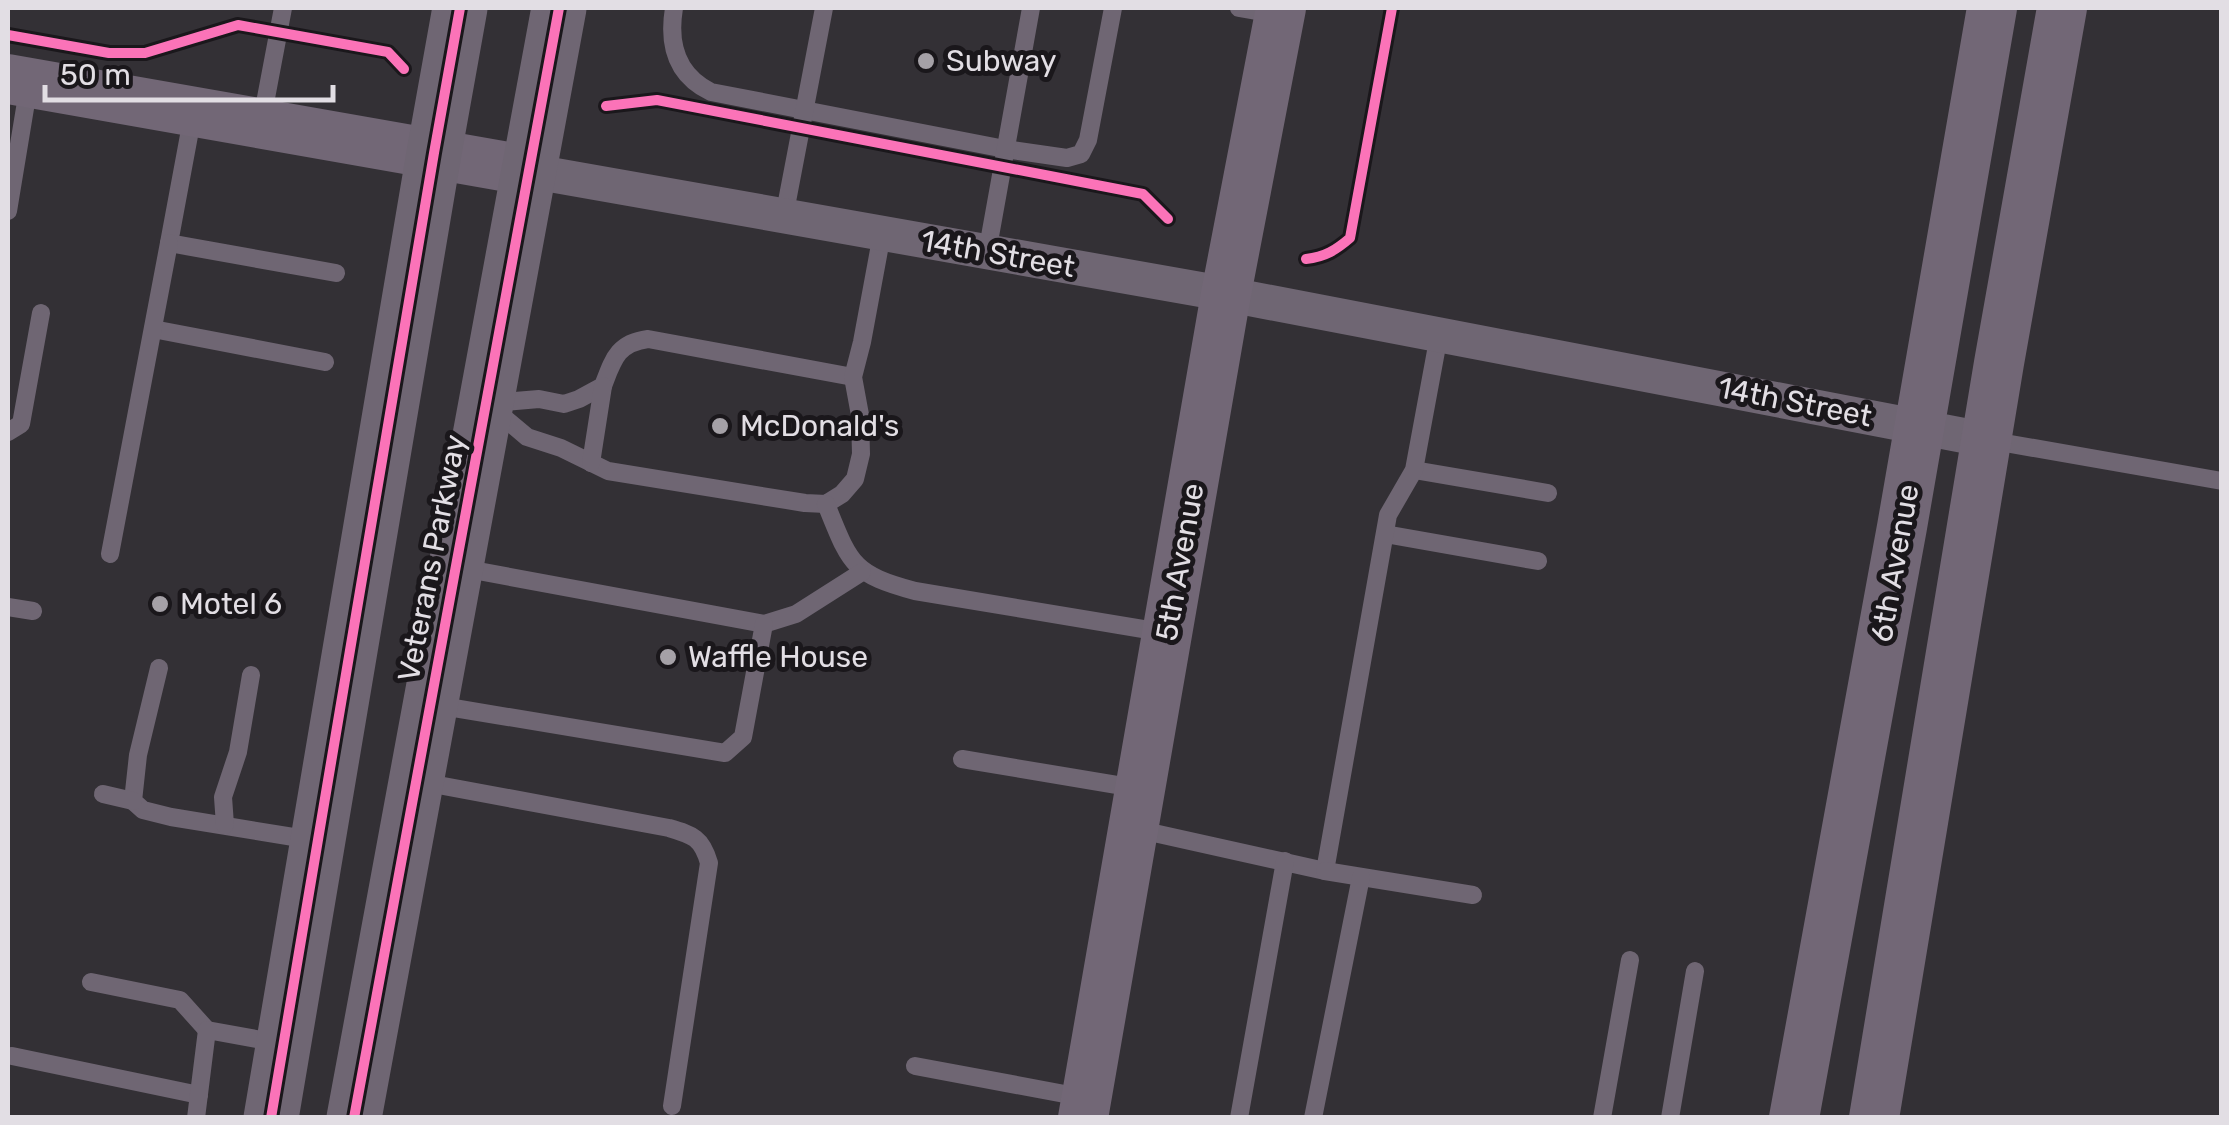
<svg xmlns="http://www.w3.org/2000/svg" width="2229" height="1125" font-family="Rubik,sans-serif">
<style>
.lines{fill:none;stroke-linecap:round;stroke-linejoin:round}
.lane{stroke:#6f6673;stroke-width:18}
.street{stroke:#6f6673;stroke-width:35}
.secondary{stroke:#726776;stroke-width:50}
.primary{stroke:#6f6673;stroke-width:55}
.cycleway-casing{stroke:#1a171b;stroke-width:16}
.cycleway{stroke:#fb73b8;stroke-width:10}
.poi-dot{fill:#a5a1a7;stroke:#1a171b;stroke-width:4}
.labels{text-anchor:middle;stroke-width:10;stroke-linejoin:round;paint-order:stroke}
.poi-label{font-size:30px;fill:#e2dee4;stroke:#1a171b;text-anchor:start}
.street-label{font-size:30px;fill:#e2dee4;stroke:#1a171b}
</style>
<rect width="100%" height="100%" fill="#333035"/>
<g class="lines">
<g class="lane">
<path d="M674 8C668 44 676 75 711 92L1005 149 1067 158 1081 154 1088 140 1113 8"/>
<path d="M1239 8 1274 14"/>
<path d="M193 114 169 243 336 273"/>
<path d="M262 119 283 8"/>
<path d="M8 211 29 84"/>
<path d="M784 217 824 8"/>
<path d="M987 253 1031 8"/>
<path d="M153 329 325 362"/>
<path d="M492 403 539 399 564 404 579 399 603 386C613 360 617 343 648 339L853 377"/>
<path d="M495 410 527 437 561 448 608 471 805 503 826 504 842 494 855 479 861 454 860 415 853 377 862 342 882 234"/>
<path d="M8 432 21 424 41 313"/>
<path d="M1988 440 2222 481"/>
<path d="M591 463 603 386"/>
<path d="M1414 470 1548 493"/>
<path d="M826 504C850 563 851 574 915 591L1167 633"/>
<path d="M1385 534 1538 561"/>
<path d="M110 554 169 243"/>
<path d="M462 568 764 624 796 614 862 572"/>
<path d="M8 607 33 611"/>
<path d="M159 668 138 755 133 801 143 810 171 817 312 840"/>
<path d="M436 705 725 753 743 737 764 624"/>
<path d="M962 759 1135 788"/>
<path d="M422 782 669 828C693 835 702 838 709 863L672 1106"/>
<path d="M103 794 133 801"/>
<path d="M225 825 223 797 238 752 251 675"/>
<path d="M1136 829 1325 871 1388 515 1414 470 1439 335"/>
<path d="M1325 871 1473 895"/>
<path d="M91 982 180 1000 207 1030"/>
<path d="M12 1056 199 1095"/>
<path d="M915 1066 1086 1098"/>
<path d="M196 1118 207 1030 278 1043"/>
<path d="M1239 1118 1285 861"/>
<path d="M1313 1118 1361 877"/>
<path d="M1602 1118 1630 960"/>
<path d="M1670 1118 1695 971"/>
</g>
<path class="street" d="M530 171 1226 294 1987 440"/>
<g class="secondary">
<path d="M8 79 530 171"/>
<path d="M1083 1118 1226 294 1281 8"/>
<path d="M1794 1118 1902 527 1992 8"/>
<path d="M1874 1118 1999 363 2062 8"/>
</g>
<g class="primary">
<path d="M271 1118 434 153 460 8"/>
<path d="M354 1118 559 8"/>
</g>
<defs>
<g id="cycleway">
<path d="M8 35 109 53H145L238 25 388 52 404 69"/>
<path d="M606 106 657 100 1143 194 1168 219"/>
<path d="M1306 259C1325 257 1336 250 1350 238L1392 8"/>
<path d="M271 1118 434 153 460 8"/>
<path d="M354 1118 559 8"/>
</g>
</defs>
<use href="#cycleway" class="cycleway-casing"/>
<use href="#cycleway" class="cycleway"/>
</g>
<g class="poi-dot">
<circle cx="926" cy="61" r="10"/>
<circle cx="720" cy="426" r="10"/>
<circle cx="160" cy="604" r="10"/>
<circle cx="668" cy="657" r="10"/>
</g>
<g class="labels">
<g class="poi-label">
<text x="946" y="71">Subway</text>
<text x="740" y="436">McDonald's</text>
<text x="180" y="614">Motel 6</text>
<text x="688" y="667">Waffle House</text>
</g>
<g class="street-label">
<text transform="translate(998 254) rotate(10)" y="10">14th Street</text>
<text transform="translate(1795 402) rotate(11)" y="10">14th Street</text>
<text transform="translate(432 558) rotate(-79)" y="10">Veterans Parkway</text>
<text transform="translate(1180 562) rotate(-80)" y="10">5th Avenue</text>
<text transform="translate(1895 563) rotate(-80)" y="10">6th Avenue</text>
</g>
</g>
<rect width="2229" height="1125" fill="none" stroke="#e2dee4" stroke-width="20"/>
<path d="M45 85v15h288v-15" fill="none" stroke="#e2dee4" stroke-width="5"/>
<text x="60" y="85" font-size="30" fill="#e2dee4" stroke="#1a171b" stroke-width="8" paint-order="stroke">50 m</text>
</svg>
